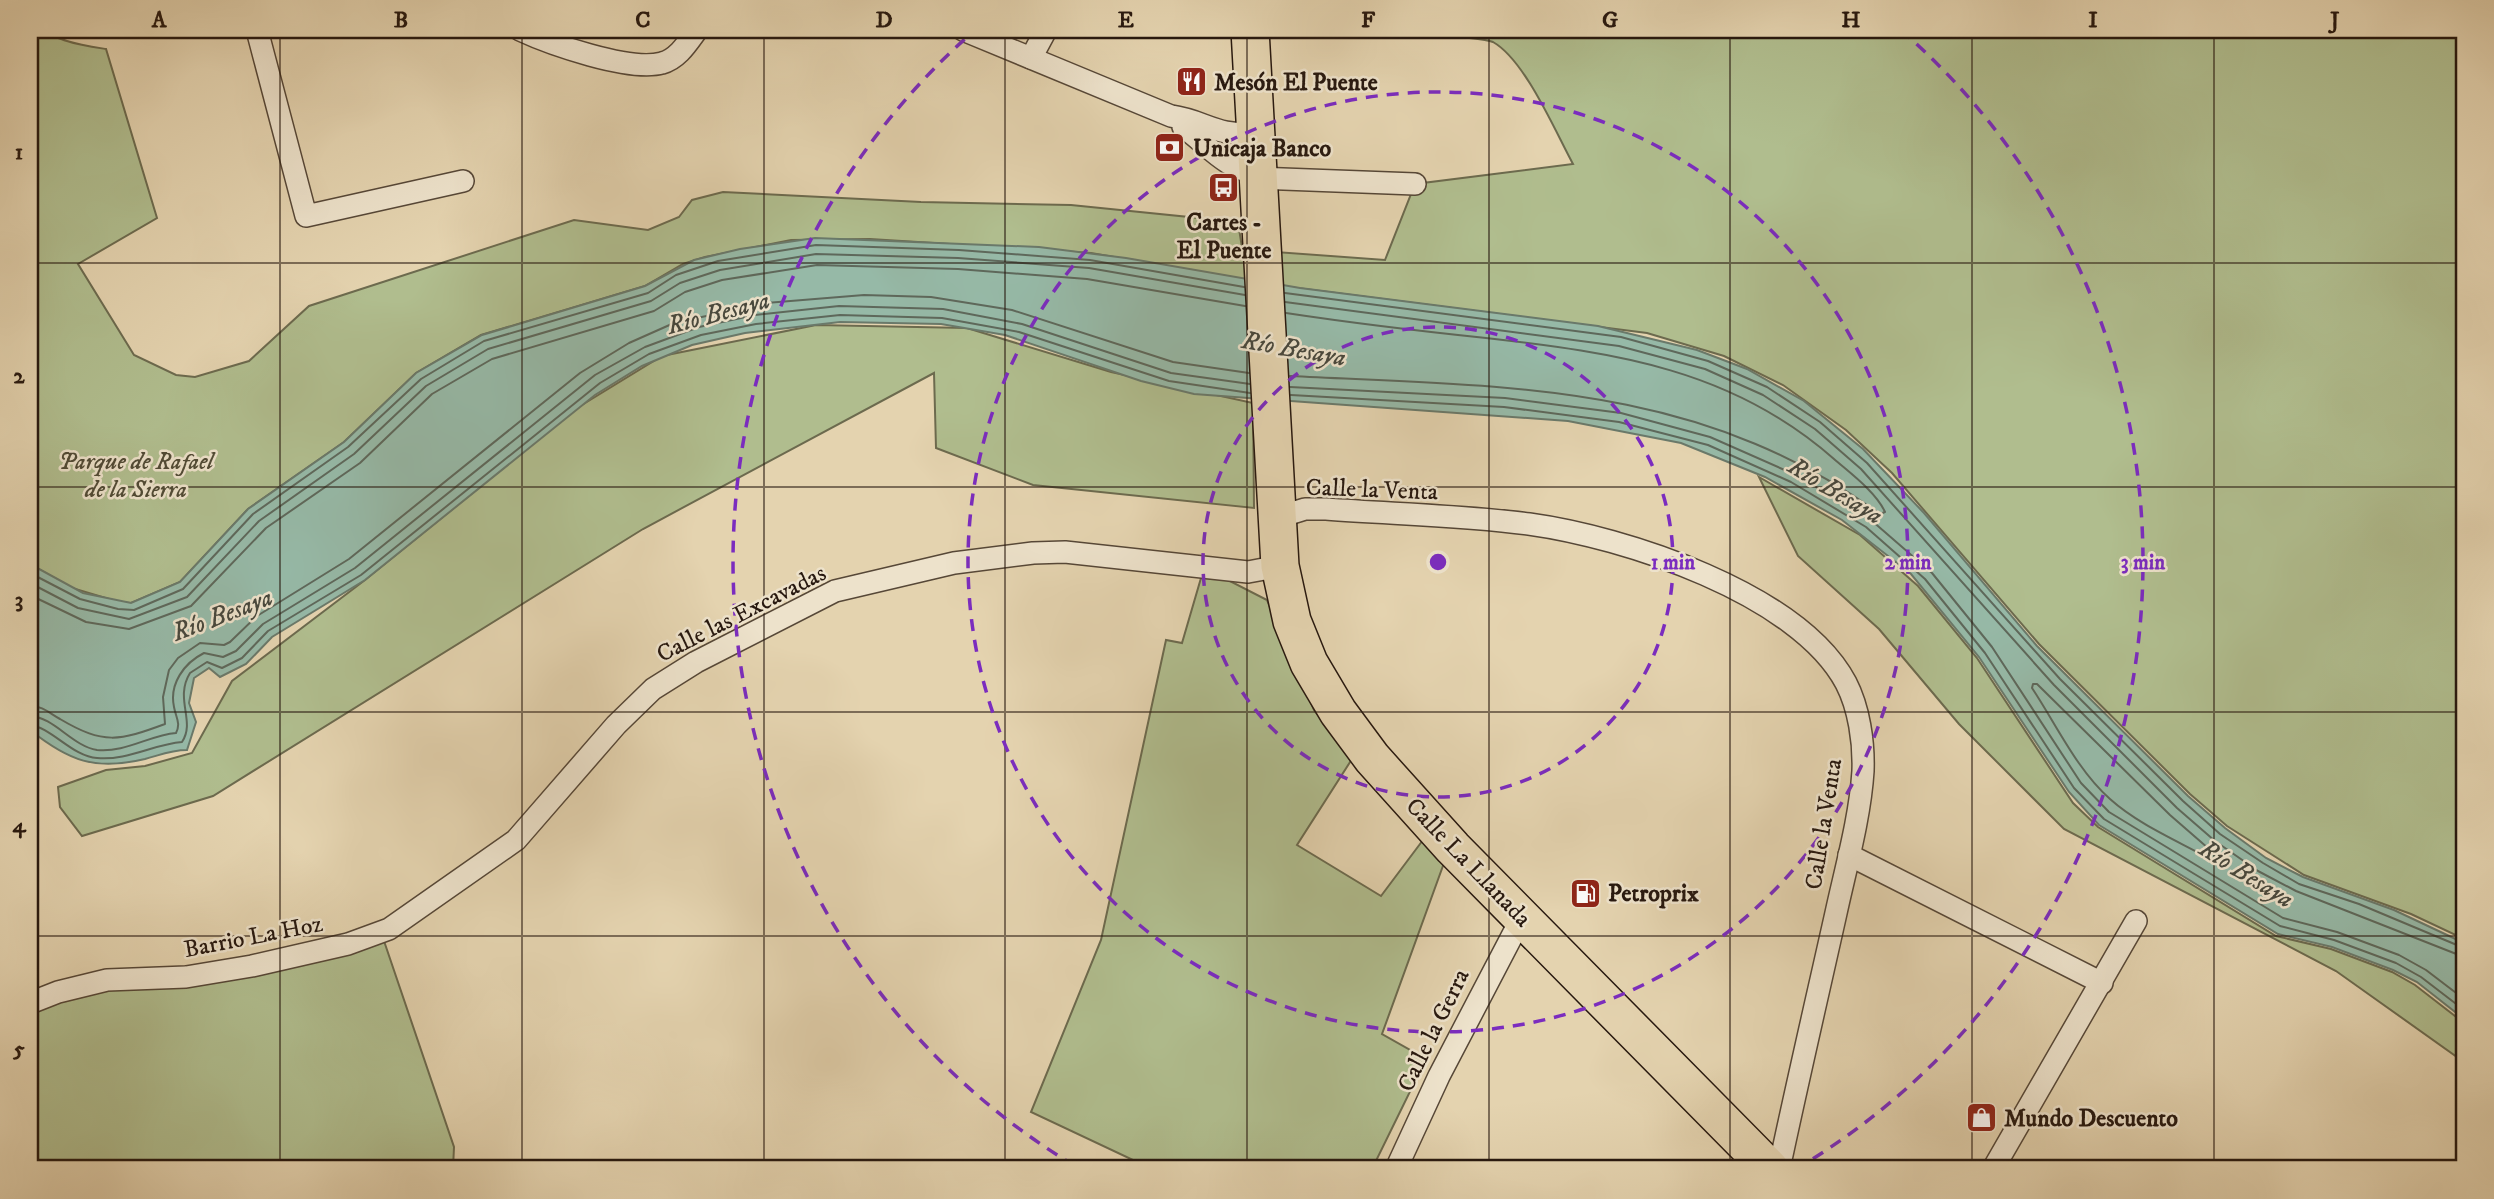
<svg xmlns="http://www.w3.org/2000/svg" width="2494" height="1199" font-family="'IM FELL DW Pica',serif">
<style>
.green{fill:#b0bd8e;stroke:#6c6a4e;stroke-width:2}
.water{fill:#96b9a7;stroke:#6a796a;stroke-width:2}
.lines{fill:none;stroke-linecap:round;stroke-linejoin:round}
.shore{stroke:#5e685b;stroke-width:2}
.minor-casing{stroke:#564737;stroke-width:24}
.trunk-casing{stroke:#27180f;stroke-width:40}
.minor{stroke:#ede2cb;stroke-width:21}
.trunk{stroke:#e4d3af;stroke-width:37}
.grid{fill:none;stroke:#27180f;stroke-width:2;stroke-opacity:0.55}
.ring{fill:none;stroke:#7b2cbf;stroke-width:3.5;stroke-dasharray:12 9}
.labels{text-anchor:middle;stroke-width:5;stroke-linejoin:round;paint-order:stroke}
.poi-label{font-size:24px;font-weight:bold;fill:#27180f;stroke:#ede2cb;text-anchor:start}
.park-label{font-size:24px;font-style:italic;fill:#504a35;stroke:#ede2cb}
.street-label{font-size:24px;fill:#27180f;stroke:#ede2cb}
.water-label{font-size:26px;font-style:italic;fill:#48483d;stroke:#ede2cb}
.centre{fill:#7b2cbf;stroke:#ede2cb;stroke-width:3.5}
.ring-label{font-size:21px;text-anchor:middle;font-weight:bold;fill:#7b2cbf;stroke:#ede2cb;stroke-width:5;stroke-linejoin:round;paint-order:stroke}
.neatline{fill:none;stroke:#27180f;stroke-width:2.5}
.grid-label{font-size:23px;text-anchor:middle;font-weight:bold;fill:#27180f}
</style>
<rect width="100%" height="100%" fill="#e4d3af"/>
<filter id="stains"><feTurbulence type="fractalNoise" baseFrequency=".00286" numOctaves="4"/><feColorMatrix values="0 0 0 0 .2 0 0 0 0 .09 0 0 0 0 .02 0 0 0 .5 -.17"/></filter>
<radialGradient id="worn" r=".72"><stop offset=".6" stop-color="#630" stop-opacity="0"/><stop offset="1" stop-color="#630" stop-opacity=".3"/></radialGradient>
<g class="green">
<path d="M30 30C44 30 53 37 67 41 79 45 93 47 106 49L157 218 78 264 134 355 176 375 195 377 249 361 309 306 574 220 648 230 679 217 692 200 723 192 921 202 1071 205 1238 222 1247 280 1091 253 870 239 791 240 705 257 683 264 645 286 481 335 416 373 344 442 248 509 180 582 131 603 119 602 72 588 30 564Z"/>
<path d="M1429 30H2464V939L2411 914 2304 875 2227 826 2190 794 2039 644 1892 473 1846 430 1783 385 1724 356 1647 333 1274 285 1276 252 1385 260 1415 184 1573 164C1555 131 1525 60 1493 42 1482 37 1449 39 1429 30Z"/>
<path d="M816 325 967 328 1111 372 1253 403 1254 508 1033 485 936 448 934 373 643 529 213 796 82 836 60 807 58 787 106 770 145 766 192 753 232 681 365 580 577 408 662 356Z"/>
<path d="M1759 477 1860 535 1918 586 1977 658 2073 803 2098 827 2276 936 2331 949 2392 972 2415 985 2464 1023V1062L2336 971 2064 829 1959 724 1879 629 1798 556Z"/>
<path d="M1201 578 1226 579 1267 600 1314 710 1352 759 1297 845 1381 896 1423 840 1444 863 1382 1034 1426 1059 1372 1169H1152L1031 1112 1101 940 1166 640 1182 643Z"/>
<path d="M384 941 454 1147 453 1169H30V1010L67 996Z"/>
</g>
<path class="water" d="M815 238 1039 247 1126 258 1300 288 1598 326 1697 350 1747 369 1804 401 1863 449 1924 513 2037 646 2188 796 2225 828 2266 858 2303 877 2394 910 2464 943V1019L2417 982 2393 970 2332 947 2278 934 2099 825 2069 792 1979 657 1911 574 1842 520 1765 477 1681 443 1568 421 1194 394 1141 381 1005 335 941 324 840 322 745 333 692 345 642 366 595 395 365 580 272 637 246 664 220 677 209 668 194 678 189 703 196 722 187 750C171 750 160 755 145 759 95 771 69 761 30 730V564L83 593 131 603 180 582 248 509 344 442 416 373 482 335 645 286 694 260 740 249Z"/>
<g class="lines">
<g class="shore">
<path d="M1285 293 1621 337 1708 361 1767 387 1820 422 1867 463 2060 679 2183 801 2220 834 2263 863 2299 884 2359 904 2464 948"/>
<path d="M1285 302 1619 346 1705 369 1763 395 1815 429 1861 469 2054 685 2177 808 2215 841 2258 871 2296 891 2464 957"/>
<path d="M1286 313C1352 323 1419 331 1486 338 1616 353 1732 369 1834 459 1850 473 1876 492 1885 512L1880 514C1696 381 1505 387 1290 376"/>
<path d="M1290 387 1505 398 1621 413 1710 437 1796 475 1871 520 1932 573 1992 647 2081 783 2109 812 2283 918 2337 932 2399 955 2426 970 2464 999"/>
<path d="M1291 395 1504 407 1619 422 1708 445 1791 482 1866 527 1925 579 1985 653 2074 788 2104 819 2280 926 2334 940 2396 963 2421 977 2464 1010"/>
<path d="M30 573 80 599 118 609 134 610 183 589 253 514 348 447 421 379 484 341 648 293 676 275 718 261 816 245 959 250 1090 260 1244 287"/>
<path d="M30 583 78 608 129 619 187 597 259 521 354 454 426 386 488 349 651 301 680 283 720 270 816 254 958 258 1089 268 1245 295"/>
<path d="M30 595 86 622 129 629 191 606 266 528 360 463 432 394 492 359 654 311 685 292 722 280 817 265 958 269 1087 279 1245 306"/>
<path d="M2033 684H2037L2170 815 2216 855V860H2212C2178 841 2139 825 2110 799 2077 770 2056 724 2032 688Z"/>
<path d="M30 706C43 706 49 713 60 719 104 745 119 741 165 724L163 697 169 670 178 658 200 643 224 645 230 642 257 616 349 559 580 373 629 343 674 323 766 303 864 295 931 297 1012 310 1173 362 1249 373"/>
<path d="M30 716C54 717 72 746 97 750 125 753 150 735 176 733 181 723 176 718 174 707 169 684 184 663 204 653L223 657 236 651 263 624 355 568 595 375 645 347 699 327 755 315 839 306 943 309 1022 324 1171 373 1250 384"/>
<path d="M30 725C51 727 73 757 97 758 127 761 154 744 182 742 196 721 174 699 190 673L207 662 222 668 242 658 268 631 361 575 600 383 649 354 701 335 756 324 840 315 942 318 1019 332 1169 381 1250 393"/>
</g>
<defs>
<g id="minor">
<path d="M257 30 306 216 463 181"/>
<path d="M520 30C550 44 630 72 662 63 678 59 688 42 697 30"/>
<path d="M963 30 1171 116C1206 121 1215 137 1256 133"/>
<path d="M1031 58 1046 30"/>
<path d="M1183 127C1206 143 1228 172 1257 172"/>
<path d="M1257 178 1415 184"/>
<path d="M1276 518 1305 509H1326C1393 514 1462 515 1529 524 1624 537 1798 593 1846 683 1859 708 1864 742 1863 771 1860 818 1846 867 1836 913 1817 998 1797 1084 1779 1169"/>
<path d="M1849 855 2102 983"/>
<path d="M30 1003 58 992 107 980 186 977 252 966 348 944 389 929 516 840 616 725 653 689 696 662 835 591 954 563 1033 553 1065 552 1248 572 1280 566"/>
<path d="M1396 1169 1439 1076 1522 917"/>
<path d="M1993 1169 2136 921"/>
</g>
<path id="trunk" d="M1250 30 1280 566 1292 621 1309 663 1338 712 1372 758 1453 848 1770 1169"/>
</defs>
<use href="#minor" class="minor-casing"/>
<use href="#trunk" class="trunk-casing"/>
<use href="#minor" class="minor"/>
<use href="#trunk" class="trunk"/>
</g>
<path class="grid" d="M280 30V1169M522 30V1169M764 30V1169M1005 30V1169M1247 30V1169M1489 30V1169M1730 30V1169M1972 30V1169M2214 30V1169M30 263H2464M30 487H2464M30 712H2464M30 936H2464"/>
<g class="ring">
<circle cx="1438" cy="562" r="235"/>
<circle cx="1438" cy="562" r="470"/>
<path d="M1075 1166A705 705 0 0 1 975 30M1901 30A705 705 0 0 1 1801 1166"/>
</g>
<defs>
<symbol id="restaurant-square" viewBox="-11 -11 22 22"><rect x="-9" y="-9" width="18" height="18" rx="4" fill="#8f2418" stroke="#ede2cb"/><path d="M-5-6h1v4h1v-4h1v4h1v-4h1v5L-1.5 .5V6h-2V.5L-5-1ZM5-6V6H3V1.5H1.5Q1.5-4 5-6Z" fill="#fff"/></symbol>
<symbol id="bank-square" viewBox="-11 -11 22 22"><rect x="-9" y="-9" width="18" height="18" rx="4" fill="#8f2418" stroke="#ede2cb"/><path d="M-6-4H6V4H-6ZM0-2.3a2.3 2.3 0 1 0 0 4.6a2.3 2.3 0 1 0 0-4.6Z" fill="#fff"/></symbol>
<symbol id="bus-square" viewBox="-11 -11 22 22"><rect x="-9" y="-9" width="18" height="18" rx="4" fill="#8f2418" stroke="#ede2cb"/><path d="M-5-6H5V4H4V6H2V4H-2V6H-4V4H-5ZM-3.5-4V0h7V-4ZM-3.5 1.2v1.5H-2V1.2ZM2 1.2v1.5H3.5V1.2Z" fill="#fff"/></symbol>
<symbol id="fuel-square" viewBox="-11 -11 22 22"><rect x="-9" y="-9" width="18" height="18" rx="4" fill="#8f2418" stroke="#ede2cb"/><path d="M-5.5-6h7V0h2V4h1.3V-2.5L3-4.5l.8-.8L6-3V5H2.5V1h-1V6h-7ZM-4.2-4.7v3.2H.2V-4.7Z" fill="#fff"/></symbol>
<symbol id="shop-square" viewBox="-11 -11 22 22"><rect x="-9" y="-9" width="18" height="18" rx="4" fill="#8f2418" stroke="#ede2cb"/><path d="M-5-2.5h2.3a2.7 3.5 0 0 1 5.4 0H5L5.5 6h-11ZM-1.5-2.5h3a1.5 2.3 0 0 0-3 0Z" fill="#fff"/></symbol>
</defs>
<g fill-rule="evenodd">
<use href="#restaurant-square" x="1174" y="64" width="35" height="35"/>
<use href="#bank-square" x="1152" y="130" width="35" height="35"/>
<use href="#bus-square" x="1206" y="170" width="35" height="35"/>
<use href="#fuel-square" x="1568" y="876" width="35" height="35"/>
<use href="#shop-square" x="1964" y="1100" width="35" height="35"/>
</g>
<g class="labels">
<g class="poi-label">
<text x="1214" y="90">Mesón El Puente</text>
<text x="1193" y="156">Unicaja Banco</text>
<text x="1224" y="230" text-anchor="middle">Cartes -<tspan x="1224" dy="28">El Puente</tspan></text>
<text x="1608" y="901">Petroprix</text>
<text x="2004" y="1126">Mundo Descuento</text>
</g>
<g class="park-label">
<text x="136" y="469">Parque de Rafael<tspan x="136" dy="28">de la Sierra</tspan></text>
</g>
<g class="street-label">
<text transform="translate(1372 489) rotate(2)" y="8">Calle la Venta</text>
<text transform="translate(741 613) rotate(-27)" y="8">Calle las Excavadas</text>
<text transform="translate(1823 824) rotate(-81)" y="8">Calle la Venta</text>
<text transform="translate(1469 862) rotate(46)" y="8">Calle La Llanada</text>
<text transform="translate(253 936) rotate(-11)" y="8">Barrio La Hoz</text>
<text transform="translate(1433 1030) rotate(-64)" y="8">Calle la Gerra</text>
</g>
<g class="water-label">
<text transform="translate(718 312) rotate(-15)" y="9">Río Besaya</text>
<text transform="translate(1294 348) rotate(10)" y="9">Río Besaya</text>
<text transform="translate(1836 490) rotate(31)" y="9">Río Besaya</text>
<text transform="translate(222 614) rotate(-21)" y="9">Río Besaya</text>
<text transform="translate(2247 873) rotate(32)" y="9">Río Besaya</text>
</g>
</g>
<circle cx="1438" cy="562" r="10" class="centre"/>
<g class="ring-label">
<text x="1673" y="569">1 min</text>
<text x="1908" y="569">2 min</text>
<text x="2143" y="569">3 min</text>
</g>
<rect width="2494" height="1199" fill="none" stroke="#e4d3af" stroke-width="77"/>
<rect x="38" y="38" width="2418" height="1122" class="neatline"/>
<g class="grid-label">
<text x="159" y="27">A</text>
<text x="401" y="27">B</text>
<text x="643" y="27">C</text>
<text x="884" y="27">D</text>
<text x="1126" y="27">E</text>
<text x="1368" y="27">F</text>
<text x="1610" y="27">G</text>
<text x="1851" y="27">H</text>
<text x="2093" y="27">I</text>
<text x="2335" y="27">J</text>
<text x="19" y="159">1</text>
<text x="19" y="383">2</text>
<text x="19" y="607">3</text>
<text x="19" y="832">4</text>
<text x="19" y="1056">5</text>
</g>
<rect width="100%" height="100%" filter="url(#stains)"/>
<rect width="100%" height="100%" fill="url(#worn)"/>
</svg>
